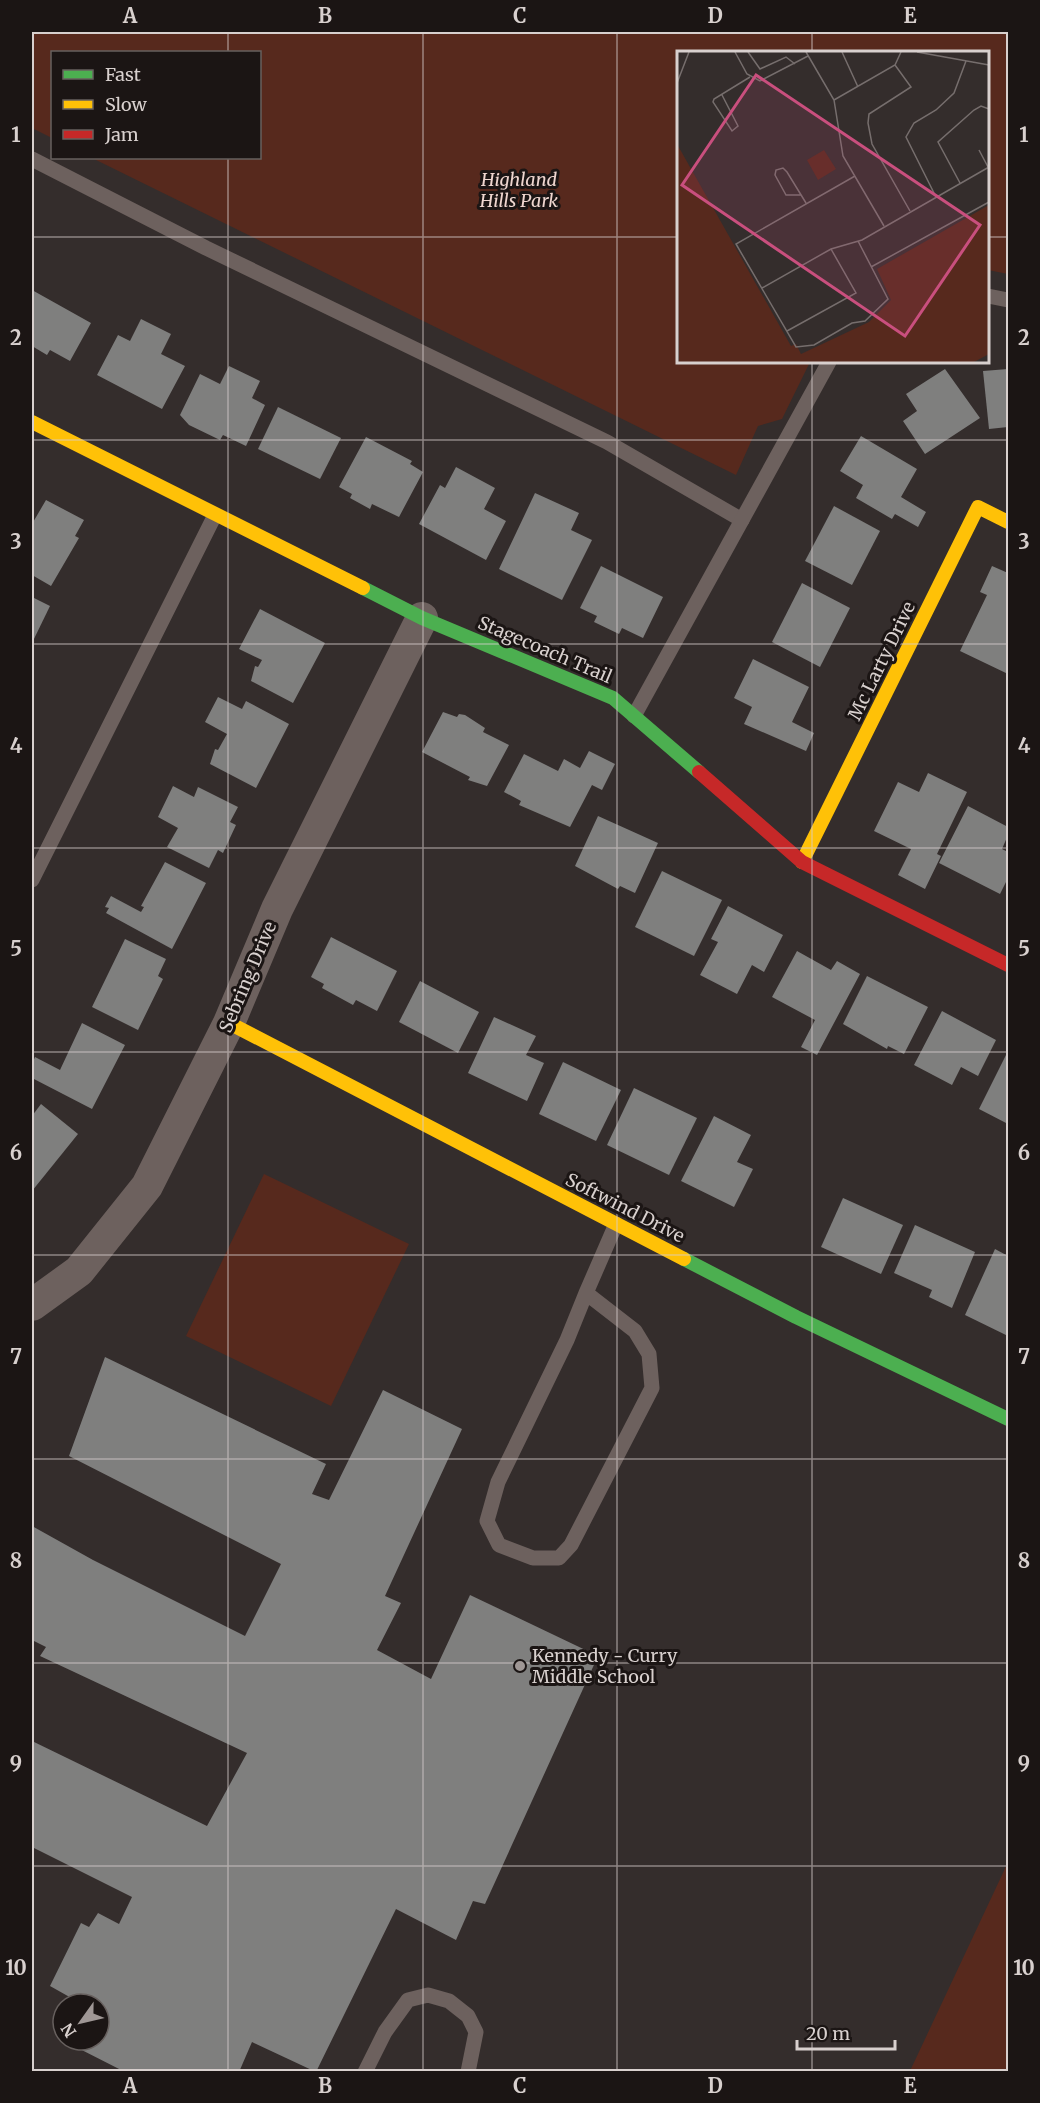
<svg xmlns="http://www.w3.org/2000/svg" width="1040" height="2103" font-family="Merriweather,serif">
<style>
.green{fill:#57291d}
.building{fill:#7f7f7e}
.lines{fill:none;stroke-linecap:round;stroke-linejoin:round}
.lane{stroke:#6d615e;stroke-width:15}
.street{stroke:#6d615e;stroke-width:32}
.fast{stroke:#4caf50;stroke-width:14}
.slow{stroke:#ffc107;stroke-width:14}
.jam{stroke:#c62828;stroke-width:14}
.grid{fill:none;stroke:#d8d0ce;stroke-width:1.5;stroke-opacity:0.55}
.poi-dot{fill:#9f9795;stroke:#1b1514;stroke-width:2}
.labels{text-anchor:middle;stroke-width:6;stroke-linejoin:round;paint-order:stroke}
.park-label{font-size:18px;font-style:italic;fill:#efd6cf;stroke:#1b1514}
.street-label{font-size:18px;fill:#d8d0ce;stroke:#1b1514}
.poi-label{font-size:18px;fill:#d8d0ce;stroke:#1b1514;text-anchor:start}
.inset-road{fill:none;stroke:#766e6d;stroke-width:1.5}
.view{fill:#c94f7e;fill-opacity:0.15;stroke:#c94f7e;stroke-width:3}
.inset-edge{fill:none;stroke:#d8d0ce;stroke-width:3}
.neatline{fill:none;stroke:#d8d0ce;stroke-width:2}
.grid-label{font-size:20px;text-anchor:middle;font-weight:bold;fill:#d8d0ce}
</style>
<rect width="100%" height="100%" fill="#342d2c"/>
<g class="green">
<path d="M32 32H1008V274L988 270V52H678V362H810L782 419 758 426 736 475 92 158H260V52H52V138L32 128Z"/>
<path d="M264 1174 409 1244 331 1406 186 1336Z"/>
<path d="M1008 1862V2071H910L1002 1875Z"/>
</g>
<g class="building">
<path d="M32 290 91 323 70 361 50 350 47 355 32 346Z"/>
<path d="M141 319 171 334 161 354 185 366 162 409 97 375 118 335 130 341Z"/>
<path d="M229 366 260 381 252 398 265 405 246 446 223 435 220 440 189 425 180 415 200 374 220 384Z"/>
<path d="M945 369 980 418 925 454 903 421 917 411 906 394Z"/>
<path d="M1008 369V427L989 429 983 371Z"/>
<path d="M278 407 341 438 320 479 258 449Z"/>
<path d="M861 436 917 469 901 497 926 512 918 527 895 514 892 519 856 498 863 485 840 471Z"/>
<path d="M366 437 412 461 410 464 423 472 399 517 372 504 370 509 350 498 352 494 339 487Z"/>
<path d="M456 467 495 488 484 509 506 521 486 560 419 524 440 485 445 488Z"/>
<path d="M535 493 579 513 571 530 592 540 562 600 499 569Z"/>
<path d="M46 500 84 520 75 536 79 538 51 586 32 575V524Z"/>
<path d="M834 506 880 531 852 585 805 561Z"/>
<path d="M601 566 663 597 643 638 622 628 619 634 594 622 597 616 580 608Z"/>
<path d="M992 566 1008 573V674L960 651 987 595 980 592Z"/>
<path d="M802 583 850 608 820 667 772 642Z"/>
<path d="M32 597 50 606 32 643Z"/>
<path d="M260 609 325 643 293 703 251 681 255 666 258 667 262 660 239 649Z"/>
<path d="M753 659 809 687 792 722 814 733 806 751 744 724 752 707 734 698Z"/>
<path d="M218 697 242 709 246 701 289 724 256 788 210 764 215 749 218 750 227 734 205 722Z"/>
<path d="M443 712 457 717 459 714 465 715 485 728 483 732 509 745 487 786 468 780 470 777 422 752Z"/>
<path d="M589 751 615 764 602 790 592 785 570 827 519 805 521 801 504 792 524 754 558 771 564 759 580 768Z"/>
<path d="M928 773 967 792 937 854 941 856 925 889 898 875 911 849 874 831 898 782 919 792Z"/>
<path d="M173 786 194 797 198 787 238 807 230 822 236 825 223 853 218 850 209 868 167 847 178 828 158 817Z"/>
<path d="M968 806 1008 827V835L1002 849 1008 852V878L1000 894 939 863Z"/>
<path d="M598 816 658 843 635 893 620 886 618 889 575 866Z"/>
<path d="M165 862 206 883 172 949 106 913 109 908 105 907 111 896 141 912 144 907 141 906Z"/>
<path d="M662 871 722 900 694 956 635 927Z"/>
<path d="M728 906 783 935 764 972 752 965 737 994 700 975 718 942 711 939Z"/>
<path d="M331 937 397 971 377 1011 356 1000 353 1005 322 988 324 984 311 977Z"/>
<path d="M125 939 166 959 158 976 163 979 138 1030 92 1007Z"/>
<path d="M797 951 831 970 837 961 860 974 817 1055 801 1047 815 1020 772 997Z"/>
<path d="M867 976 928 1007 904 1054 888 1046 887 1049 843 1024Z"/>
<path d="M420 981 479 1012 458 1053 399 1022Z"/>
<path d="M942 1011 996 1040 978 1076 961 1067 952 1085 914 1065Z"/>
<path d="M494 1017 536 1036 526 1055 544 1063 527 1101 468 1073Z"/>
<path d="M82 1023 125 1045 92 1109 32 1078V1064L35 1057 60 1070Z"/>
<path d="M1008 1051V1124L979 1109Z"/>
<path d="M563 1062 621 1090 596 1141 539 1114Z"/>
<path d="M634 1088 697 1118 669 1175 607 1145Z"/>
<path d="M41 1104 78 1134 32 1191V1116Z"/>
<path d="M714 1116 751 1135 737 1162 753 1169 734 1207 681 1181Z"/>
<path d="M843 1198 903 1225 881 1274 821 1247Z"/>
<path d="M915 1225 975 1252 952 1308 929 1297 932 1290 894 1273Z"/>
<path d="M995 1249 1008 1256V1336L965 1315Z"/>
<path d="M105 1357 326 1464 312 1494 329 1500 383 1390 462 1429 385 1596 401 1603 377 1650 431 1679 470 1595 598 1656 485 1904 473 1901 456 1940 396 1909 316 2072 252 2042 239 2072H125L66 2042V2040H99V2004H82L50 1986 81 1923 89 1927 98 1913 119 1924 132 1897 32 1847V1741L207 1826 247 1753 40 1656 46 1647 32 1640V1526L93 1560 245 1636 281 1564 69 1456Z"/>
</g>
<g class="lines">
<g class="lane">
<path d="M32 159 206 248 607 442 742 520"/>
<path d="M988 296 1008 300"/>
<path d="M634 716 829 362"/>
<path d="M32 880 215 515"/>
<path d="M586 1293 635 1331 649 1354 652 1388 571 1545 559 1558H533L499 1545 487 1521 498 1482 567 1340 586 1293 616 1224"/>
<path d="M365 2072 385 2032 408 2000 428 1995 449 2001 468 2016 476 2032 468 2072"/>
</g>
<path class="street" d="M32 1305 79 1271 147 1186 229 1023 277 909 422 618"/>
<g class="fast">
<path d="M363 588 422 618 613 698 699 772"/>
<path d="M684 1259 796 1317 1008 1419"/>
</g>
<g class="slow">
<path d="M32 422 363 588"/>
<path d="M802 862 978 507 1008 522"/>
<path d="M229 1023 684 1259"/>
</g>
<path class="jam" d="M699 772 802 862 1008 965"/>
</g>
<path class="grid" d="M228 32V52M423 32V2072M617 32V2072M812 32V52M228 158V2072M32 237H678M988 237H1008M812 362V2072M32 440H1008M32 644H1008M32 848H1008M32 1052H1008M32 1255H1008M32 1459H1008M32 1663H1008M32 1866H1008"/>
<circle class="poi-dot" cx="520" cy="1666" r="6"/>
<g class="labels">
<g class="park-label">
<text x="519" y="186">Highland<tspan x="519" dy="21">Hills Park</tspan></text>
</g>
<g class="street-label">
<text transform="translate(545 650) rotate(23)" y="6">Stagecoach Trail</text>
<text transform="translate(882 661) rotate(-64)" y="6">Mc Larty Drive</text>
<text transform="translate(248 977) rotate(-67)" y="6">Sebring Drive</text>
<text transform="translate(625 1208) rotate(27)" y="6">Softwind Drive</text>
</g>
<g class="poi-label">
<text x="532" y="1662">Kennedy - Curry<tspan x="532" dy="21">Middle School</tspan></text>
</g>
</g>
<g transform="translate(677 51)">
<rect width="312" height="312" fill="#342d2c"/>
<path d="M0 93 114 295 119 293 124 303 192 271 214 249 200 218 312 154V303L297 311H2ZM147 99 159 118 141 129 130 109Z" fill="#57291d"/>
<path class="inset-road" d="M58 1 70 23 83 30 131 5M71 1 83 18 109 6 118 13M129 1 157 49 166 105 207 175M165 1 181 36M240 1 312 14M218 14 234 36 192 63 191 72 195 93 233 160M0 32 12 1M45 44 61 75 55 80 36 51 37 48 73 26M157 49 218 14 224 1M302 99 311 116M178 125 59 193 119 296 137 294 175 272 188 270 211 248 181 190M283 132 261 91 297 59 304 55 312 58M124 144H109L98 124 99 119 106 117 110 121 129 152M259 146 229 86 237 72 259 59 277 42 289 10M194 216 312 151M85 237 154 198 185 189 312 116M110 280 179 242 154 198"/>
<path class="view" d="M79 24 303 174 228 285 5 134Z"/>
<rect width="312" height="312" class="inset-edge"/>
</g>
<rect width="1040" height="2103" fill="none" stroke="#1b1514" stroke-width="66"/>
<rect x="51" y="51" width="210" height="108" fill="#1b1514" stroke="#67605e" stroke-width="1.5"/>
<rect x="63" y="70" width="30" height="9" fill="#4caf50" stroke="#67605e" stroke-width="1.5"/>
<text x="105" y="81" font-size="18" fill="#d8d0ce">Fast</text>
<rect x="63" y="100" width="30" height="9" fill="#ffc107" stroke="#67605e" stroke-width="1.5"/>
<text x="105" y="111" font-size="18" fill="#d8d0ce">Slow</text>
<rect x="63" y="130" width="30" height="9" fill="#c62828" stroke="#67605e" stroke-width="1.5"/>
<text x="105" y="141" font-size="18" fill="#d8d0ce">Jam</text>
<g transform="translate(81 2022) rotate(236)"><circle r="28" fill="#1b1514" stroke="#67605e" stroke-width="1.5"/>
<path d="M0-4.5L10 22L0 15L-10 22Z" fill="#9f9795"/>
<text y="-9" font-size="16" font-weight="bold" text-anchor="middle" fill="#d8d0ce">N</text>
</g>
<path d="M797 2040v9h98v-9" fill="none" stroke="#d8d0ce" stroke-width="3"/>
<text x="806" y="2040" font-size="18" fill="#d8d0ce" stroke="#1b1514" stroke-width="4.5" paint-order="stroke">20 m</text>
<rect x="33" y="33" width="974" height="2037" class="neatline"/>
<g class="grid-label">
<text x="130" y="23">A</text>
<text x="325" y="23">B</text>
<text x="520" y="23">C</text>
<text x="715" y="23">D</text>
<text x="910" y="23">E</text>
<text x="16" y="142">1</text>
<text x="1024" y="142">1</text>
<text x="16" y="345">2</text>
<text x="1024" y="345">2</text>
<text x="16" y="549">3</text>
<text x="1024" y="549">3</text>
<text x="16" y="753">4</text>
<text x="1024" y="753">4</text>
<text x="16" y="956">5</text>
<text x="1024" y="956">5</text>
<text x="16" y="1160">6</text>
<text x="1024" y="1160">6</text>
<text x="16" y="1364">7</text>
<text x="1024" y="1364">7</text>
<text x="16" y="1568">8</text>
<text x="1024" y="1568">8</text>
<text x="16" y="1771">9</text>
<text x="1024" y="1771">9</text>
<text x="16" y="1975">10</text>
<text x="1024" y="1975">10</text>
<text x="130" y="2093">A</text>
<text x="325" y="2093">B</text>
<text x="520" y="2093">C</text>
<text x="715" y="2093">D</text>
<text x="910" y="2093">E</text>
</g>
</svg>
